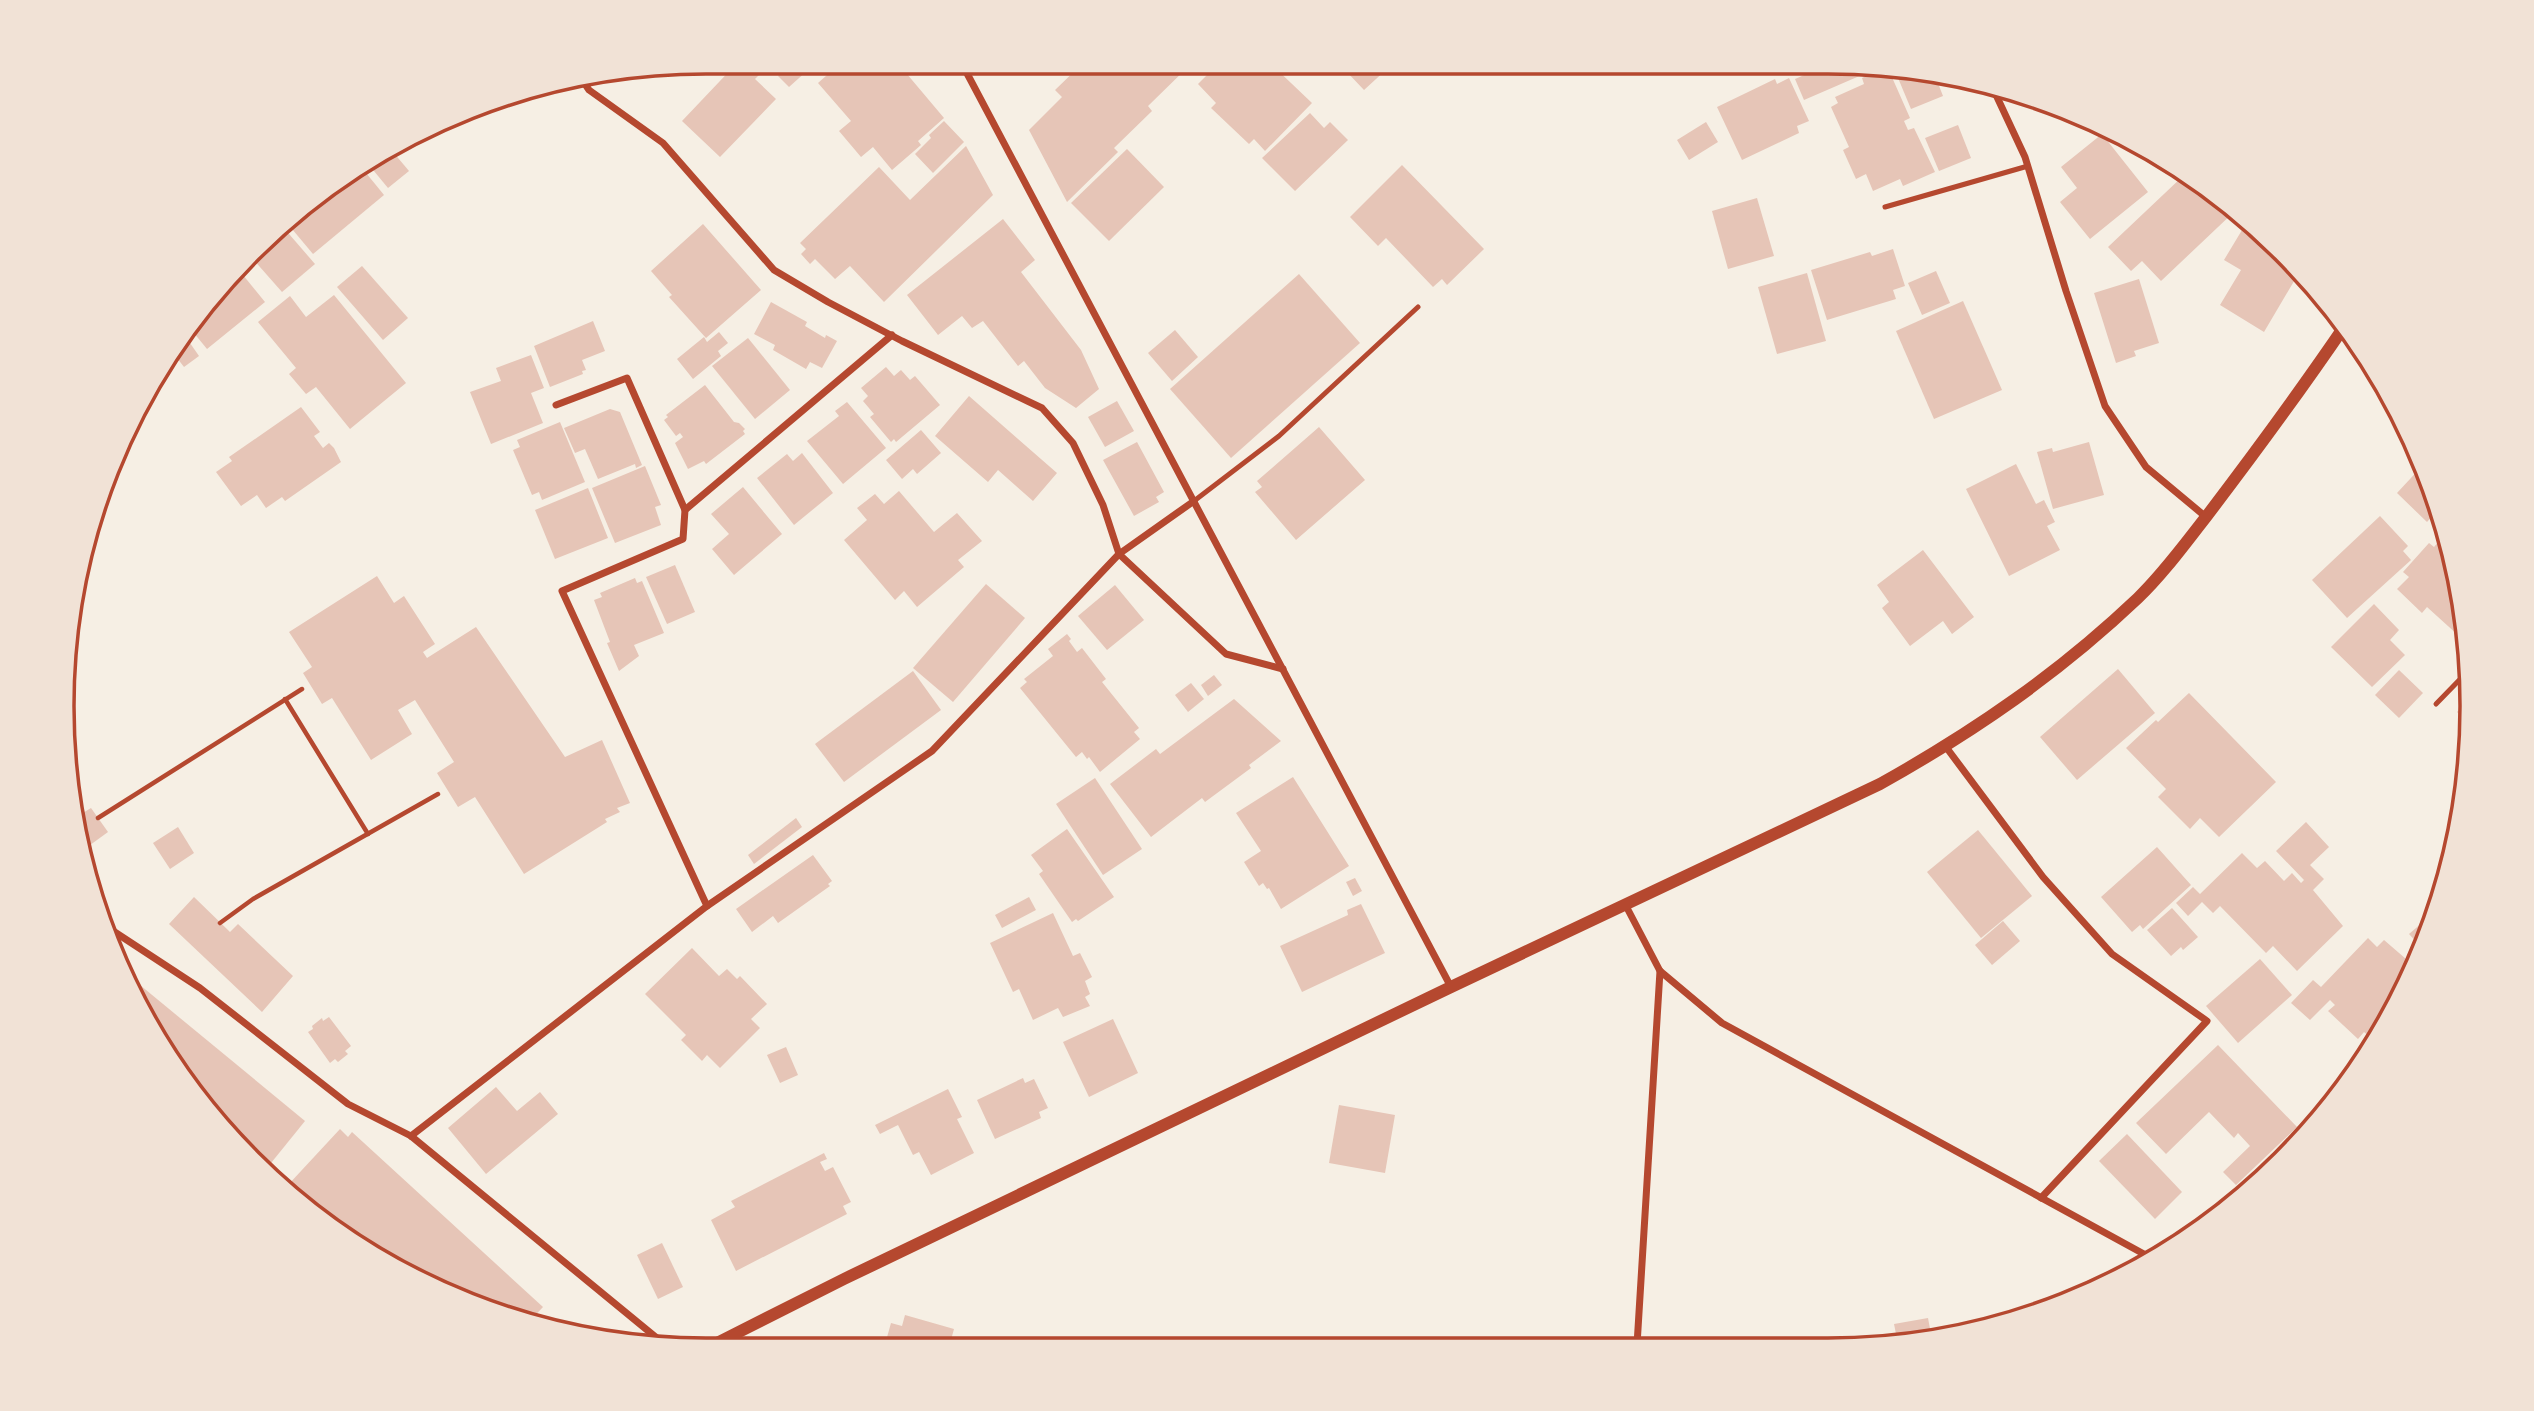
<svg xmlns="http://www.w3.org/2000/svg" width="2534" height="1411" font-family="'Source Sans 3',sans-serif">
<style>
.building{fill:#e6c5b7}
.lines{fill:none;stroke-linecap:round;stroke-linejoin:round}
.path{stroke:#b5482f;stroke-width:4.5}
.service{stroke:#b5482f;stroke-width:5}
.minor{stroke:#b5482f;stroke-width:7}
.tertiary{stroke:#b5482f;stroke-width:12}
.rim{fill:none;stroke:#b5482f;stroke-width:3.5}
</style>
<rect width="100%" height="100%" fill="#f6efe4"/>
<g class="building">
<path d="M753 61 763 71 755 79 776 99 720 157 682 121 738 62 746 69Z"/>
<path d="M794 61H800L808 70 789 87 778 76Z"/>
<path d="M843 61H896L944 118 918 141 921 145 892 170 873 147 861 157 839 131 851 121 818 83Z"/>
<path d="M1084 62H1193L1148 106 1152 111 1114 148 1118 152 1067 202 1029 130 1062 97 1055 90Z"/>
<path d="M1220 62H1269L1312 103 1265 151 1254 139 1249 144 1211 108 1216 103 1198 84Z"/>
<path d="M1347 62H1383L1388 68 1364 90 1346 71 1351 66Z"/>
<path d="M1832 63H1867L1871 71 1804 100 1795 79Z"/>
<path d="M1887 66 1910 118 1904 121 1908 130 1914 128 1935 172 1903 186 1900 179 1873 191 1866 174 1856 179 1843 150 1849 147 1831 107 1838 103 1835 97 1864 84 1862 78Z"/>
<path d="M1893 66 1934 73 1943 96 1911 109Z"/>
<path d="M1789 78 1809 121 1797 126 1799 133 1742 160 1717 107 1775 79 1777 84Z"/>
<path d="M1310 113 1324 128 1330 122 1348 140 1295 191 1262 158Z"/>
<path d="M944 121 964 142 933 173 915 154 931 138 929 135Z"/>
<path d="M1706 122 1718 142 1689 160 1677 140Z"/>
<path d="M1958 125 1971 158 1939 171 1925 138Z"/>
<path d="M2102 134 2148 192 2090 239 2060 202 2077 188 2061 167Z"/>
<path d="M966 146 993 195 884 302 850 266 835 279 815 259 810 264 801 254 806 249 800 243 879 167 910 200Z"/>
<path d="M1127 149 1164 187 1109 241 1071 203Z"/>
<path d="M393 152 409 171 388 188 369 165Z"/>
<path d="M2159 154 2176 166 2166 174 2153 159Z"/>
<path d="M1402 165 1484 249 1447 285 1442 279 1433 287 1386 238 1378 246 1350 217Z"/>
<path d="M362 168 384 195 313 254 287 223 313 195Z"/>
<path d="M2183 176 2186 180 2190 176 2236 210 2161 281 2142 261 2131 271 2108 247Z"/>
<path d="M1757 198 1774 256 1728 269 1712 211Z"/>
<path d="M1003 219 1035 260 1021 272 1081 350 1099 389 1076 408 1045 388 1024 361 1018 366 983 321 972 328 962 316 938 335 907 295Z"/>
<path d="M703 224 761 290 706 338 669 297 672 295 651 271Z"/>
<path d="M2245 225 2274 243 2300 271 2264 332 2220 305 2241 270 2224 260Z"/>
<path d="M283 227 315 264 282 292 253 259Z"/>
<path d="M1893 249 1905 286 1893 290 1896 299 1827 320 1811 270 1870 252 1872 256Z"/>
<path d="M362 266 408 318 383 340 337 287Z"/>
<path d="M1936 271 1950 303 1922 315 1908 283Z"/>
<path d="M1807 273 1826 341 1777 354 1758 287Z"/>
<path d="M1299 274 1360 343 1231 458 1170 389Z"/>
<path d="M243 275 265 302 207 349 189 327 236 276 238 279Z"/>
<path d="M2139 279 2159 343 2134 351 2136 356 2116 363 2094 293Z"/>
<path d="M334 295 406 383 350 429 316 387 306 394 289 374 296 368 258 322 290 296 306 317Z"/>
<path d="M1963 301 2002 390 1934 419 1896 331Z"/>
<path d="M771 302 807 322 805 326 825 338 826 335 837 341 822 368 810 362 806 369 773 350 775 345 754 334Z"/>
<path d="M593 321 605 351 582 360 586 370 582 371 583 374 550 387 534 346Z"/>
<path d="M1175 330 1198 357 1172 381 1148 353Z"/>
<path d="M719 332 728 343 718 351 721 356 693 379 677 359 704 337 707 342Z"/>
<path d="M748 338 790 390 755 419 712 366Z"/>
<path d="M190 343 199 356 184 367 174 354Z"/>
<path d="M531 355 544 388 531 393 543 423 491 444 470 392 501 381 496 368Z"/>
<path d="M886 367 894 376 901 370 910 380 915 376 940 405 896 442 894 439 891 442 870 417 874 414 863 401 868 396 861 388Z"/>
<path d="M705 385 734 422 739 423 745 429 743 431 745 434 706 464 704 461 688 469 675 443 683 437 680 433 676 436 664 420 668 417 666 415Z"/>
<path d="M969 396 1057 473 1033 501 998 470 988 482 935 436Z"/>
<path d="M1117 401 1134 431 1105 447 1088 417Z"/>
<path d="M847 402 886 448 843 484 807 441 839 416 835 411Z"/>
<path d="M301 407 320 432 314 436 323 448 329 443 334 448 341 462 285 501 282 497 266 508 257 495 241 506 216 472 232 461 229 457Z"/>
<path d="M610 409 620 412 642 465 636 468 635 464 598 479 585 449 575 453 564 428Z"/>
<path d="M560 422 585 482 542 500 539 492 532 495 513 450 520 447 517 440Z"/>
<path d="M1319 427 1365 480 1296 540 1255 492 1262 487 1257 481Z"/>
<path d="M921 430 941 453 917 474 913 469 902 479 886 460Z"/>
<path d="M1137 442 1164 492 1156 497 1159 502 1134 516 1103 460Z"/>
<path d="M2089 442 2104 495 2053 509 2037 452 2052 448 2053 452Z"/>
<path d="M802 453 833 493 794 525 757 478 787 454 793 461Z"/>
<path d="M2016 464 2036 504 2044 500 2055 522 2047 526 2060 550 2009 576 1966 489Z"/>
<path d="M2423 465 2435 498 2445 522 2435 513 2427 522 2397 493Z"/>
<path d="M645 466 661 505 655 507 661 525 615 543 592 488Z"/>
<path d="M743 487 782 534 734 575 712 549 729 534 711 514Z"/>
<path d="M588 488 608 538 555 559 535 510Z"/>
<path d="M899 491 934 532 957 513 982 541 958 560 964 567 917 607 904 591 895 600 844 540 867 520 857 508 875 494 884 504Z"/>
<path d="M2380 516 2408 546 2403 551 2411 560 2347 618 2312 580Z"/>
<path d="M2440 540 2453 551 2466 629 2459 636 2427 607 2422 613 2397 589 2409 577 2403 572 2429 543 2434 547Z"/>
<path d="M1923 550 1974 617 1952 634 1943 621 1910 646 1882 608 1889 602 1877 585Z"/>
<path d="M675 565 695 612 667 624 646 577Z"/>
<path d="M377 576 394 603 404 596 435 644 423 652 427 658 476 627 565 757 602 740 630 803 617 808 620 812 605 819 607 822 524 874 475 797 458 807 437 773 454 762 415 700 398 710 412 734 371 760 332 698 322 704 303 673 312 667 289 632Z"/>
<path d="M635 578 637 583 642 581 664 633 634 645 639 656 619 671 607 643 610 642 594 600 602 597 600 593Z"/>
<path d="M986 584 1025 618 953 702 913 668Z"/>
<path d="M1115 585 1144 620 1107 650 1078 616Z"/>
<path d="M2374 604 2399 630 2390 640 2405 655 2372 687 2331 647Z"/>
<path d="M1067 634 1071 639 1069 641 1077 652 1082 648 1106 679 1102 682 1139 728 1134 732 1140 739 1100 772 1089 757 1087 759 1082 752 1076 757 1020 688 1027 682 1024 679 1053 656 1048 649Z"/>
<path d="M2118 669 2155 713 2077 780 2040 737Z"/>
<path d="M2399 670 2423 693 2399 718 2375 695Z"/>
<path d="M913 671 941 710 844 782 815 744Z"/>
<path d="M1214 675 1222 685 1208 696 1201 685Z"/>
<path d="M1191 683 1204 699 1188 712 1175 695Z"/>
<path d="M2189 693 2276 782 2219 837 2200 818 2190 829 2158 797 2166 789 2126 748 2156 720 2158 722Z"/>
<path d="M1234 699 1281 741 1249 765 1251 768 1205 802 1202 798 1151 837 1110 784 1156 749 1160 754Z"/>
<path d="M2470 699V716L2469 724 2457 712Z"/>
<path d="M1293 777 1349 866 1281 909 1269 888 1267 889 1263 883 1259 886 1244 862 1261 851 1236 813Z"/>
<path d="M1095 778 1142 849 1103 875 1056 804Z"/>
<path d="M91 808 108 832 86 848 78 816Z"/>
<path d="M796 818 802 827 754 864 748 855Z"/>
<path d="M2306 822 2329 847 2310 865 2324 879 2313 890 2343 926 2297 971 2273 946 2266 953 2220 906 2213 913 2202 902 2188 916 2176 903 2193 887 2200 894 2242 853 2257 868 2265 861 2284 881 2292 873 2301 883 2304 880 2276 851Z"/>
<path d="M178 827 194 853 170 869 153 843Z"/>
<path d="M1067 829 1114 897 1078 921 1076 919 1072 922 1039 874 1043 871 1031 855Z"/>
<path d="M1978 830 2032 896 1981 938 1927 872Z"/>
<path d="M2157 847 2191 885 2143 929 2140 925 2132 932 2101 897Z"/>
<path d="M813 855 832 881 828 884 830 886 778 923 773 916 752 932 736 909Z"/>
<path d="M1355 878 1362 891 1353 896 1346 882Z"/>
<path d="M194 897 230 932 238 924 293 976 262 1012 169 924Z"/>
<path d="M1029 897 1036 910 1002 928 995 915Z"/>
<path d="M1361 904 1385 953 1302 992 1280 946 1348 915 1347 910Z"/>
<path d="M2172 908 2198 937 2183 950 2181 947 2171 956 2147 930Z"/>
<path d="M1053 913 1073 956 1080 953 1092 977 1085 981 1090 994 1085 997 1090 1006 1063 1017 1058 1008 1033 1020 1019 989 1013 992 990 943Z"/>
<path d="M2003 921 2020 941 1992 965 1975 945Z"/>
<path d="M2423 922 2431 930 2426 939 2420 946 2409 934Z"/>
<path d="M2368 938 2377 947 2384 940 2406 959 2410 954 2417 960 2387 1027 2376 1042 2364 1032 2358 1039 2328 1011 2335 1005 2330 1000 2310 1020 2291 1003 2313 980 2321 987Z"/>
<path d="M692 948 719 976 727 969 737 979 740 976 767 1004 751 1019 760 1028 720 1068 707 1055 702 1061 681 1040 686 1035 645 994Z"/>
<path d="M2260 959 2292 995 2238 1043 2206 1006Z"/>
<path d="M123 971 305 1121 267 1168 221 1131Z"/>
<path d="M329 1017 351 1046 345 1051 348 1054 338 1062 335 1059 330 1063 308 1032 313 1029 312 1026 322 1018 323 1021Z"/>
<path d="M1113 1019 1138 1073 1089 1097 1063 1042Z"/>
<path d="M2218 1045 2297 1127 2236 1185 2223 1172 2250 1146 2238 1133 2234 1138 2209 1112 2166 1154 2136 1123Z"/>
<path d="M786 1047 798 1075 780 1083 767 1055Z"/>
<path d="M1023 1078 1025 1083 1034 1079 1048 1108 1039 1112 1041 1118 995 1139 977 1100Z"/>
<path d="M496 1087 517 1111 540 1092 558 1114 486 1174 448 1128Z"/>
<path d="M948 1089 962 1117 957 1119 974 1153 931 1175 919 1152 913 1155 898 1125 880 1134 875 1125Z"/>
<path d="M1339 1105 1395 1115 1385 1173 1329 1163Z"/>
<path d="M340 1129 348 1137 352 1132 543 1307 528 1323 384 1264 288 1185Z"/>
<path d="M2127 1134 2182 1192 2155 1219 2099 1161Z"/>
<path d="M824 1153 827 1159 820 1162 825 1171 833 1167 851 1202 843 1206 847 1214 736 1271 711 1220 735 1207 731 1201Z"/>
<path d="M662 1243 683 1287 658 1299 637 1255Z"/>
<path d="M905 1315 954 1329 949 1347 884 1348 891 1323 902 1326Z"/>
<path d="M1928 1318 1932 1339 1912 1344H1898L1894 1324Z"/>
</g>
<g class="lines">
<g class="path">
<path d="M285 699 368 834"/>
<path d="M98 818 302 689"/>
<path d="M220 923 253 899 438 794"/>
</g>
<g class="service">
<path d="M1885 207 2028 166"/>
<path d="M1194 501 1279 436 1418 307"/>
<path d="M2436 704 2471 668"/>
</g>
<g class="minor">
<path d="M961 62 1451 987"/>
<path d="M583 81 589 90 663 143 774 270 828 302 902 341 1042 408 1073 443 1103 505 1119 554 1226 654 1283 669"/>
<path d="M1990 82 2025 157 2066 291 2105 406 2146 467 2206 517"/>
<path d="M556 405 627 378 685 510"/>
<path d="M1946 747 2043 877 2112 954 2207 1021 2041 1198"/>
<path d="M1625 904 1660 971 1722 1023 2153 1259"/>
<path d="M707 906 932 751 1119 554 1194 501"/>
<path d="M104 925 200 988 348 1104 411 1136 669 1348"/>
<path d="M411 1136 707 906 562 591 683 539 685 510 892 335"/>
<path d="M1637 1345 1660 971"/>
</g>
<path class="tertiary" d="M707 1348 844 1279 1451 987 1880 784C1975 731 2059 673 2138 598 2163 574 2184 545 2206 517 2254 454 2301 390 2346 324"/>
</g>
<path d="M0 0H2534V1411H0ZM706 74H1828A632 632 0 0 1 2460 706V706A632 632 0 0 1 1828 1338H706A632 632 0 0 1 74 706V706A632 632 0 0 1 706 74Z" fill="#f1e2d6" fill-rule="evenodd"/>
<path class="rim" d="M706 74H1828A632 632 0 0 1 2460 706V706A632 632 0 0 1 1828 1338H706A632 632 0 0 1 74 706V706A632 632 0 0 1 706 74Z"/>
</svg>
